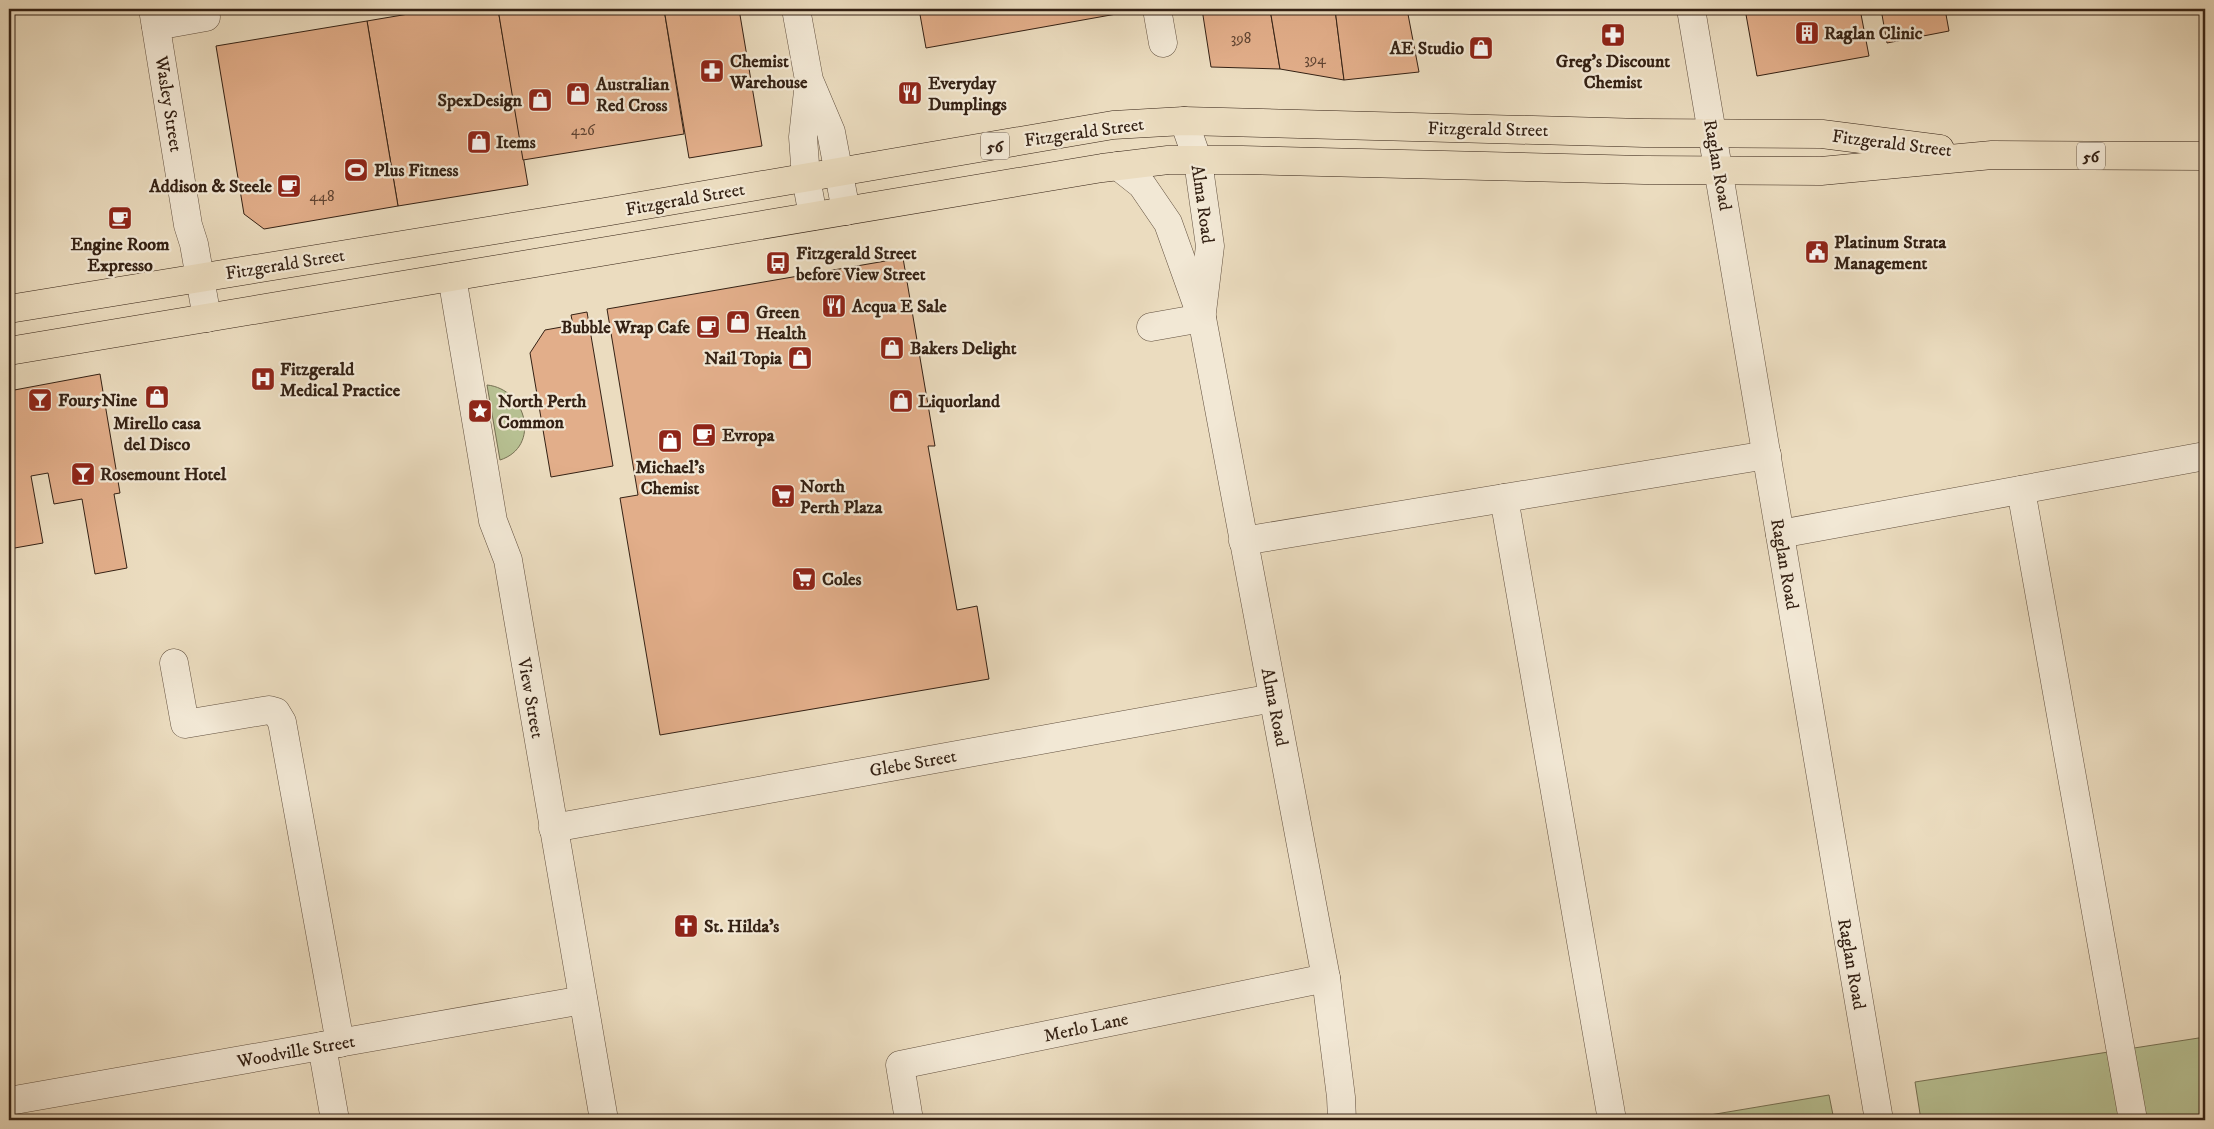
<svg xmlns="http://www.w3.org/2000/svg" width="2214" height="1129" font-family="'IM FELL DW Pica',serif">
<style>
.green{fill:#b7c092;stroke:#767053}
.building{fill:#e2ae8a;stroke:#342114}
.lines{fill:none;stroke-linecap:round;stroke-linejoin:round}
.minor-casing{stroke:#62503f;stroke-width:29}
.major-casing{stroke:#342114;stroke-width:29}
.minor{stroke:#f2e8d5;stroke-width:28}
.major{stroke:#ebdcbf;stroke-width:28}
.labels{text-anchor:middle;stroke-width:4.5;stroke-linejoin:round;paint-order:stroke}
.number-label{font-size:15px;fill:#604432}
.shield{fill:#f2e8d5;stroke:#6d5d4e;stroke-width:1}
.shield-label{font-size:16px;font-weight:bold;fill:#342114}
.poi-label{font-size:18px;font-weight:bold;fill:#342114;stroke:#f2e8d5;text-anchor:start}
.street-label{font-size:18px;fill:#342114;stroke:#f2e8d5}
</style>
<rect width="100%" height="100%" fill="#ebdcbf"/>
<filter id="stains"><feTurbulence type="fractalNoise" baseFrequency=".004" numOctaves="4"/><feColorMatrix values="0 0 0 0 .2 0 0 0 0 .09 0 0 0 0 .02 0 0 0 .5 -.17"/></filter>
<radialGradient id="worn" r=".72"><stop offset=".6" stop-color="#630" stop-opacity="0"/><stop offset="1" stop-color="#630" stop-opacity=".3"/></radialGradient>
<g class="green">
<path d="M487 385C527 389 541 447 500 460Z"/>
<path d="M2205 1037V1120H1921L1915 1082Z"/>
<path d="M1829 1095 1834 1120H1680Z"/>
</g>
<g class="building">
<path d="M438 9H498L528 185 398 206 367 21Z"/>
<path d="M498 9H664L684 134 523 160Z"/>
<path d="M664 9H739L762 146 689 158Z"/>
<path d="M919 9H1122V13L926 48Z"/>
<path d="M1202 9H1270L1280 69 1211 67Z"/>
<path d="M1270 9H1335L1344 80 1280 69Z"/>
<path d="M1335 9H1407L1419 72 1344 80Z"/>
<path d="M1745 9H1860L1869 56 1757 76Z"/>
<path d="M1881 9H1945L1949 31 1887 43Z"/>
<path d="M367 21 398 206 264 229 244 214 216 46Z"/>
<path d="M903 258 935 446H928L957 610 977 606 989 679 660 735 620 498 638 495 607 309Z"/>
<path d="M587 312 613 466 551 477 530 353 545 330 573 325 571 315Z"/>
<path d="M100 374 120 493 114 494 127 568 95 574 82 499 54 504 48 473 31 476 43 543 9 549V391Z"/>
</g>
<g class="lines">
<defs>
<g id="minor">
<path d="M153 9 188 225 194 244 207 318"/>
<path d="M796 9 809 80 831 132 846 211"/>
<path d="M1157 9 1163 43"/>
<path d="M1691 9 1879 1120"/>
<path d="M156 26 206 17"/>
<path d="M809 82 803 137 806 178 813 216"/>
<path d="M1184 121 1198 161 1210 246 1202 312"/>
<path d="M1118 166 1142 185 1168 223 1202 318 1326 978 1341 1097 1342 1120"/>
<path d="M452 277 493 521 508 560 604 1120"/>
<path d="M1151 327 1202 318"/>
<path d="M2021 490 2133 1120"/>
<path d="M1504 498 1612 1120"/>
<path d="M1780 534 2205 456"/>
<path d="M1243 541 1767 455"/>
<path d="M174 663 185 724 269 710 276 712 282 722 340 1043"/>
<path d="M553 828 1273 698"/>
<path d="M322 1046 335 1120"/>
<path d="M9 1101 583 1000"/>
<path d="M909 1120 900 1065 1326 978"/>
</g>
<g id="major">
<path d="M9 309 605 212 1113 125 1184 121 1644 133 1822 134 1940 149"/>
<path d="M9 351 1102 168 1168 160H1242L1644 170 1821 171 1992 155 2205 156"/>
</g>
</defs>
<use href="#minor" class="minor-casing"/>
<use href="#major" class="major-casing"/>
<use href="#minor" class="minor"/>
<use href="#major" class="major"/>
</g>
<defs>
<symbol id="building-square" viewBox="-11 -11 22 22"><rect x="-9" y="-9" width="18" height="18" rx="4" fill="#8f2418" stroke="#f2e8d5"/><path d="M-4-6H4V6H1V3H-1V6H-4ZM-2.5-4.3h1.7v1.8h-1.7ZM.8-4.3h1.7v1.8H.8ZM-2.5-1h1.7V.8h-1.7ZM.8-1h1.7V.8H.8Z" fill="#fff"/></symbol>
<symbol id="pharmacy-square" viewBox="-11 -11 22 22"><rect x="-9" y="-9" width="18" height="18" rx="4" fill="#8f2418" stroke="#f2e8d5"/><path d="M-2-6h4v4h4v4h-4v4h-4v-4h-4v-4h4Z" fill="#fff"/></symbol>
<symbol id="shop-square" viewBox="-11 -11 22 22"><rect x="-9" y="-9" width="18" height="18" rx="4" fill="#8f2418" stroke="#f2e8d5"/><path d="M-5-2.5h2.3a2.7 3.5 0 0 1 5.4 0H5L5.5 6h-11ZM-1.5-2.5h3a1.5 2.3 0 0 0-3 0Z" fill="#fff"/></symbol>
<symbol id="restaurant-square" viewBox="-11 -11 22 22"><rect x="-9" y="-9" width="18" height="18" rx="4" fill="#8f2418" stroke="#f2e8d5"/><path d="M-5-6h1v4h1v-4h1v4h1v-4h1v5L-1.5 .5V6h-2V.5L-5-1ZM5-6V6H3V1.5H1.5Q1.5-4 5-6Z" fill="#fff"/></symbol>
<symbol id="stadium-square" viewBox="-11 -11 22 22"><rect x="-9" y="-9" width="18" height="18" rx="4" fill="#8f2418" stroke="#f2e8d5"/><path d="M0-5a6.5 5 0 1 0 0 10a6.5 5 0 1 0 0-10ZM-3.5-1.8h7v3.6h-7Z" fill="#fff"/></symbol>
<symbol id="cafe-square" viewBox="-11 -11 22 22"><rect x="-9" y="-9" width="18" height="18" rx="4" fill="#8f2418" stroke="#f2e8d5"/><path d="M-5.5-4.5H6V0H3Q3 3.5 0 3.5H-2.5Q-5.5 3.5-5.5 0ZM3-3.2v2h1.7v-2ZM-6 4.5H4V6H-6Z" fill="#fff"/></symbol>
<symbol id="civic-square" viewBox="-11 -11 22 22"><rect x="-9" y="-9" width="18" height="18" rx="4" fill="#8f2418" stroke="#f2e8d5"/><path d="M-.6-6.5H3V-4.5H.6V-3L4-1V1h2V6H-6V1h2V-1L-.6-3ZM-1.2 2.5V6h2.4V2.5Z" fill="#fff"/></symbol>
<symbol id="bus-square" viewBox="-11 -11 22 22"><rect x="-9" y="-9" width="18" height="18" rx="4" fill="#8f2418" stroke="#f2e8d5"/><path d="M-5-6H5V4H4V6H2V4H-2V6H-4V4H-5ZM-3.5-4V0h7V-4ZM-3.5 1.2v1.5H-2V1.2ZM2 1.2v1.5H3.5V1.2Z" fill="#fff"/></symbol>
<symbol id="hospital-square" viewBox="-11 -11 22 22"><rect x="-9" y="-9" width="18" height="18" rx="4" fill="#8f2418" stroke="#f2e8d5"/><path d="M-5-5h3v3.5h4V-5h3V5h-3V1.5h-4V5h-3Z" fill="#fff"/></symbol>
<symbol id="bar-square" viewBox="-11 -11 22 22"><rect x="-9" y="-9" width="18" height="18" rx="4" fill="#8f2418" stroke="#f2e8d5"/><path d="M-6-5H6L.8 .8V4.5H3.5V6h-7V4.5H-.8V.8Z" fill="#fff"/></symbol>
<symbol id="sight-square" viewBox="-11 -11 22 22"><rect x="-9" y="-9" width="18" height="18" rx="4" fill="#8f2418" stroke="#f2e8d5"/><path d="M0-6L1.8-2.2L6-1.7L2.9 1.2L3.7 5.4L0 3.3L-3.7 5.4L-2.9 1.2L-6-1.7L-1.8-2.2Z" fill="#fff"/></symbol>
<symbol id="supermarket-square" viewBox="-11 -11 22 22"><rect x="-9" y="-9" width="18" height="18" rx="4" fill="#8f2418" stroke="#f2e8d5"/><path d="M-6-5.5h2.5l.6 2H6L4.5 2H-2.5L-4.4-4H-6ZM-1.5 3.2a1.3 1.3 0 1 0 .1 0ZM3 3.2a1.3 1.3 0 1 0 .1 0Z" fill="#fff"/></symbol>
<symbol id="church-square" viewBox="-11 -11 22 22"><rect x="-9" y="-9" width="18" height="18" rx="4" fill="#8f2418" stroke="#f2e8d5"/><path d="M-1.2-6h2.4v3.5h3.3v2.4h-3.3V6h-2.4V-.1h-3.3v-2.4h3.3Z" fill="#fff"/></symbol>
</defs>
<g fill-rule="evenodd">
<use href="#building-square" x="1793" y="19" width="28" height="28"/>
<use href="#pharmacy-square" x="1599" y="21" width="28" height="28"/>
<use href="#shop-square" x="1467" y="34" width="28" height="28"/>
<use href="#pharmacy-square" x="698" y="57" width="28" height="28"/>
<use href="#restaurant-square" x="896" y="79" width="28" height="28"/>
<use href="#shop-square" x="564" y="80" width="28" height="28"/>
<use href="#shop-square" x="526" y="86" width="28" height="28"/>
<use href="#shop-square" x="465" y="128" width="28" height="28"/>
<use href="#stadium-square" x="342" y="156" width="28" height="28"/>
<use href="#cafe-square" x="275" y="172" width="28" height="28"/>
<use href="#cafe-square" x="106" y="204" width="28" height="28"/>
<use href="#civic-square" x="1803" y="238" width="28" height="28"/>
<use href="#bus-square" x="764" y="249" width="28" height="28"/>
<use href="#restaurant-square" x="820" y="292" width="28" height="28"/>
<use href="#shop-square" x="724" y="308" width="28" height="28"/>
<use href="#cafe-square" x="694" y="313" width="28" height="28"/>
<use href="#shop-square" x="878" y="334" width="28" height="28"/>
<use href="#shop-square" x="786" y="344" width="28" height="28"/>
<use href="#hospital-square" x="249" y="365" width="28" height="28"/>
<use href="#shop-square" x="143" y="383" width="28" height="28"/>
<use href="#bar-square" x="26" y="386" width="28" height="28"/>
<use href="#shop-square" x="887" y="387" width="28" height="28"/>
<use href="#sight-square" x="466" y="397" width="28" height="28"/>
<use href="#cafe-square" x="690" y="421" width="28" height="28"/>
<use href="#shop-square" x="656" y="427" width="28" height="28"/>
<use href="#bar-square" x="69" y="460" width="28" height="28"/>
<use href="#supermarket-square" x="769" y="482" width="28" height="28"/>
<use href="#supermarket-square" x="790" y="565" width="28" height="28"/>
<use href="#church-square" x="672" y="912" width="28" height="28"/>
</g>
<g class="labels">
<g class="number-label">
<text x="1241" y="43">398</text>
<text x="1315" y="64">394</text>
<text x="583" y="135">426</text>
<text x="322" y="201">448</text>
</g>
<g class="shield">
<rect x="981" y="132.5" width="28" height="27" rx="4"/>
<rect x="2077" y="142.5" width="28" height="27" rx="4"/>
</g>
<g class="shield-label">
<text x="995" y="152">56</text>
<text x="2091" y="162">56</text>
</g>
<g class="poi-label">
<text x="1824" y="39">Raglan Clinic</text>
<text x="1464" y="54" text-anchor="end">AE Studio</text>
<text x="730" y="67">Chemist<tspan x="730" dy="21">Warehouse</tspan></text>
<text x="1613" y="67" text-anchor="middle">Greg's Discount<tspan x="1613" dy="21">Chemist</tspan></text>
<text x="928" y="89">Everyday<tspan x="928" dy="21">Dumplings</tspan></text>
<text x="596" y="90">Australian<tspan x="596" dy="21">Red Cross</tspan></text>
<text x="522" y="106" text-anchor="end">SpexDesign</text>
<text x="496" y="148">Items</text>
<text x="374" y="176">Plus Fitness</text>
<text x="272" y="192" text-anchor="end">Addison &amp; Steele</text>
<text x="1834" y="248">Platinum Strata<tspan x="1834" dy="21">Management</tspan></text>
<text x="120" y="250" text-anchor="middle">Engine Room<tspan x="120" dy="21">Expresso</tspan></text>
<text x="796" y="259">Fitzgerald Street<tspan x="796" dy="21">before View Street</tspan></text>
<text x="852" y="312">Acqua E Sale</text>
<text x="756" y="318">Green<tspan x="756" dy="21">Health</tspan></text>
<text x="690" y="333" text-anchor="end">Bubble Wrap Cafe</text>
<text x="910" y="354">Bakers Delight</text>
<text x="782" y="364" text-anchor="end">Nail Topia</text>
<text x="280" y="375">Fitzgerald<tspan x="280" dy="21">Medical Practice</tspan></text>
<text x="58" y="406">Four5Nine</text>
<text x="498" y="407">North Perth<tspan x="498" dy="21">Common</tspan></text>
<text x="918" y="407">Liquorland</text>
<text x="157" y="429" text-anchor="middle">Mirello casa<tspan x="157" dy="21">del Disco</tspan></text>
<text x="722" y="441">Evropa</text>
<text x="670" y="473" text-anchor="middle">Michael's<tspan x="670" dy="21">Chemist</tspan></text>
<text x="100" y="480">Rosemount Hotel</text>
<text x="800" y="492">North<tspan x="800" dy="21">Perth Plaza</tspan></text>
<text x="822" y="585">Coles</text>
<text x="704" y="932">St. Hilda's</text>
</g>
<g class="street-label">
<text transform="translate(169 104) rotate(81)" y="6">Wasley Street</text>
<text transform="translate(1488 129) rotate(1)" y="6">Fitzgerald Street</text>
<text transform="translate(1084 132) rotate(-8)" y="6">Fitzgerald Street</text>
<text transform="translate(1892 143) rotate(7)" y="6">Fitzgerald Street</text>
<text transform="translate(1718 165) rotate(80)" y="6">Raglan Road</text>
<text transform="translate(685 199) rotate(-10)" y="6">Fitzgerald Street</text>
<text transform="translate(1203 204) rotate(82)" y="6">Alma Road</text>
<text transform="translate(285 264) rotate(-9)" y="6">Fitzgerald Street</text>
<text transform="translate(1785 564) rotate(80)" y="6">Raglan Road</text>
<text transform="translate(531 698) rotate(80)" y="6">View Street</text>
<text transform="translate(1275 707) rotate(79)" y="6">Alma Road</text>
<text transform="translate(913 763) rotate(-10)" y="6">Glebe Street</text>
<text transform="translate(1852 964) rotate(80)" y="6">Raglan Road</text>
<text transform="translate(1086 1027) rotate(-12)" y="6">Merlo Lane</text>
<text transform="translate(296 1051) rotate(-10)" y="6">Woodville Street</text>
</g>
</g>
<rect width="2214" height="1129" fill="none" stroke="#ebdcbf" stroke-width="30"/>
<rect x="10" y="10" width="2194" height="1109" fill="none" stroke="#342114" stroke-width="2.5"/>
<rect x="15" y="15" width="2184" height="1099" fill="none" stroke="#342114"/>
<rect width="100%" height="100%" filter="url(#stains)"/>
<rect width="100%" height="100%" fill="url(#worn)"/>
</svg>
